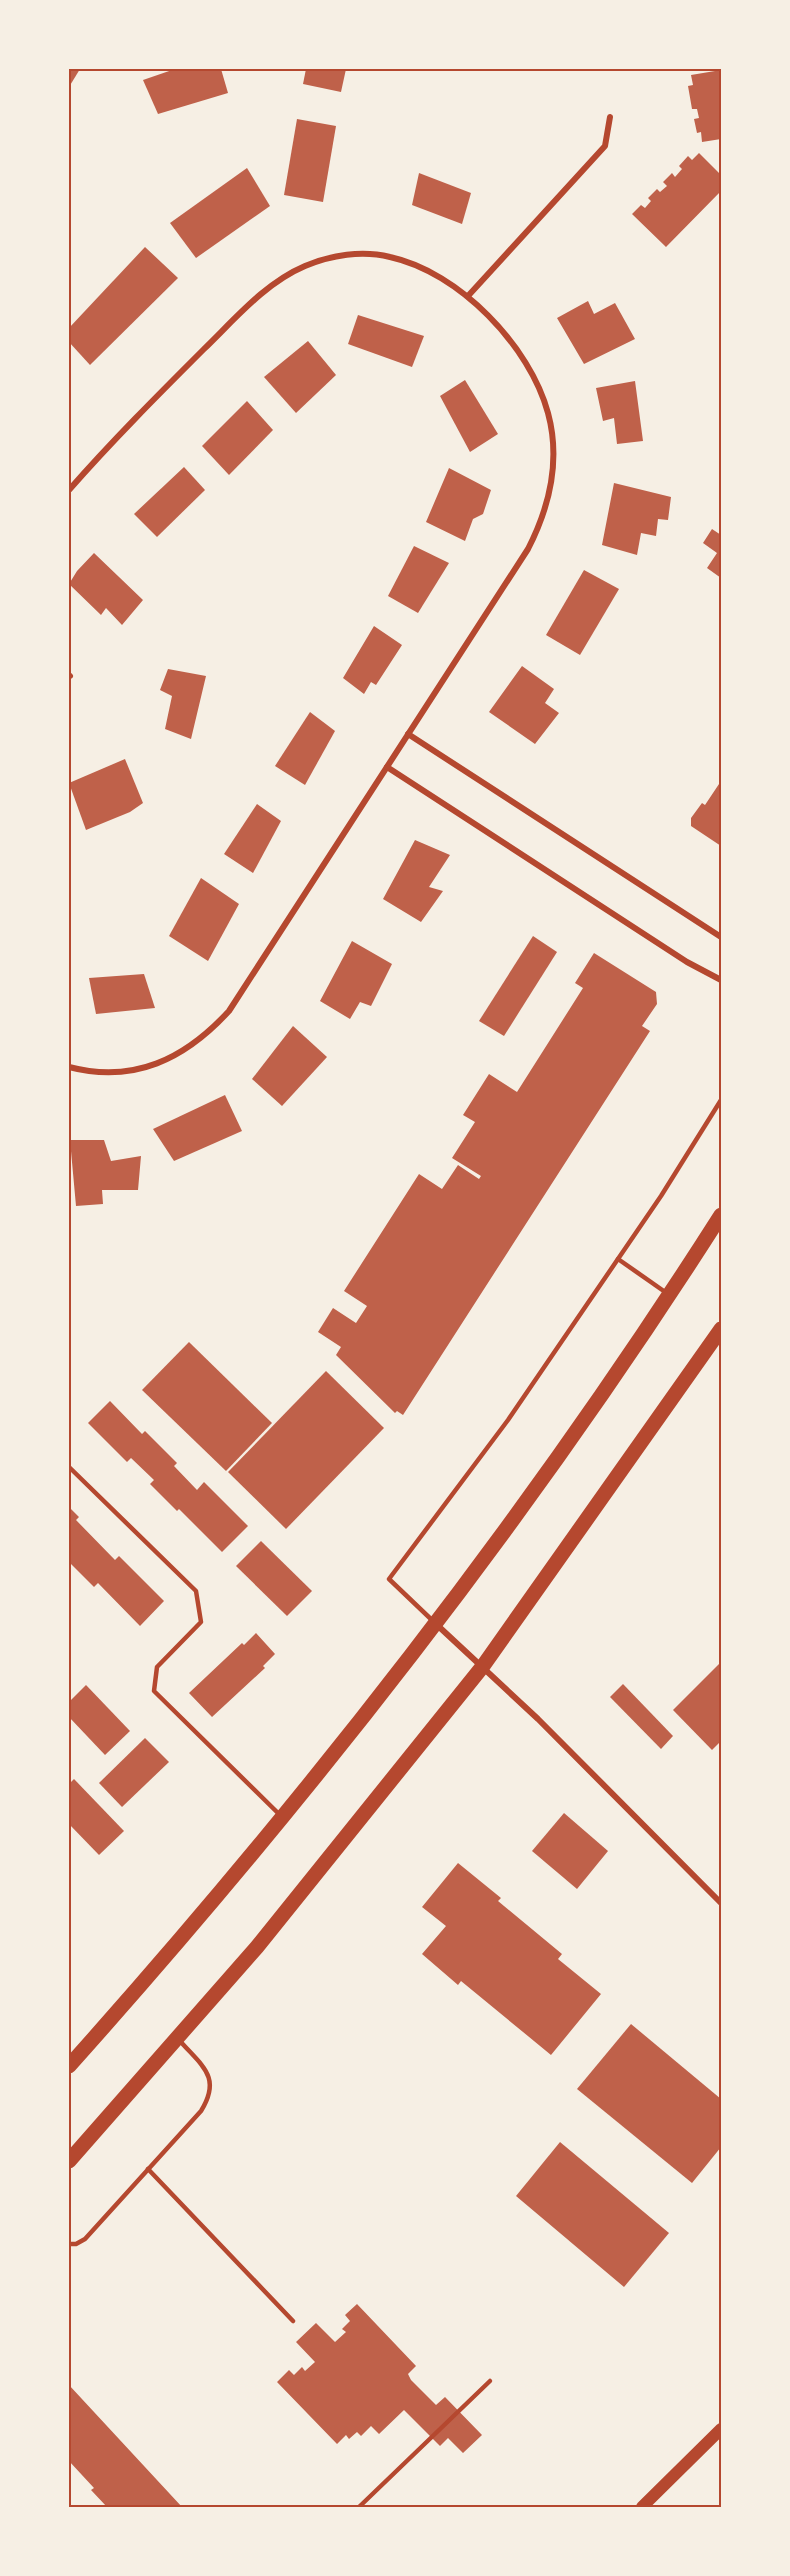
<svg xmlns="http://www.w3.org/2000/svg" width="790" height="2576" font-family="'Golos Text',sans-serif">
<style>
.building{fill:#bf614a}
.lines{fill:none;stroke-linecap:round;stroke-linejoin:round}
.service{stroke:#b5482f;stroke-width:4.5}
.minor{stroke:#b5482f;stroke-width:6}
.secondary{stroke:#b5482f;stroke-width:12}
.trunk{stroke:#b5482f;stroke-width:15}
.neatline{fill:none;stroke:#b5482f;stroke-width:2}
</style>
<rect width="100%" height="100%" fill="#f6efe4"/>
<g class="building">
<path d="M69 69H80L69 87Z"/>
<path d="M175 69H221L228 93 158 114 143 80Z"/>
<path d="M306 69H346L341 92 303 84Z"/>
<path d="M721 70V139L702 142 701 132 697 133 694 119 699 118 697 109H692L688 86 693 85 691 75Z"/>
<path d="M297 119 336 126 323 202 284 195Z"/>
<path d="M699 153 721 175V191L666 247 632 214 641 205 645 208 651 201 648 198 657 189 660 192 667 186 663 182 672 173 675 177 682 169 679 166 688 156 692 160Z"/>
<path d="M247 168 270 206 196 258 170 223Z"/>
<path d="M419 173 471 193 462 224 412 205Z"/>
<path d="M145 247 178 278 90 365 69 342V328Z"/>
<path d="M588 301 594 314 615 303 635 339 584 364 557 318Z"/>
<path d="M358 315 424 336 412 367 348 344Z"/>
<path d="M308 341 336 375 296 413 264 377Z"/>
<path d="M465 380 498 434 470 452 440 396Z"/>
<path d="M635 381 643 441 617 444 614 418 603 421 596 388Z"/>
<path d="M247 401 273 430 229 475 202 446Z"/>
<path d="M184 467 205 490 157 537 134 514Z"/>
<path d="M449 468 491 490 483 514 473 519 465 541 426 522Z"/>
<path d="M614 483 671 497 668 520 658 519 656 536 641 533 637 555 602 545Z"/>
<path d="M712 529 721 535V578L707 568 717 553 703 543Z"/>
<path d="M414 546 449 563 418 613 388 596Z"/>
<path d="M94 553 143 600 122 625 106 608 101 615 69 584 77 571Z"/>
<path d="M584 570 619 589 580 655 546 635Z"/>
<path d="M374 626 402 645 376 685 371 682 364 694 343 678Z"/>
<path d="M522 666 554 689 545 703 559 713 535 744 489 712Z"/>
<path d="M168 669 206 676 191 739 165 729 172 696 160 690Z"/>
<path d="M310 712 335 731 305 785 275 766Z"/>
<path d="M125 759 143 803 130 812 86 830 69 783Z"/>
<path d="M721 781V846L691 826V818L702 803 705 805Z"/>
<path d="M257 804 281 821 253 873 224 854Z"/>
<path d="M415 840 450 855 429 887 443 891 421 922 383 899Z"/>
<path d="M201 878 239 904 208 961 169 936Z"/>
<path d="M533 936 557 952 504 1036 479 1021Z"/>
<path d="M352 941 392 964 371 1006 360 1002 350 1019 320 1001Z"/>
<path d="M594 953 656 992 657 1004 642 1026 650 1031 403 1415 397 1411 395 1413 336 1355 341 1347 318 1332 333 1308 356 1323 367 1306 344 1291 419 1174 442 1189 458 1165 479 1179 481 1176 452 1158 475 1122 463 1115 489 1074 517 1092 583 988 575 983Z"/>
<path d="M144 974 155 1008 96 1014 89 978Z"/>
<path d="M293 1026 327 1057 282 1106 252 1079Z"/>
<path d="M225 1095 242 1131 174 1161 153 1129Z"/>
<path d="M70 1140H104L111 1161 141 1156 138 1190H102L103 1204 76 1206Z"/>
<path d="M189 1342 272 1423 226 1471 142 1390Z"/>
<path d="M326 1371 384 1428 286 1529 228 1472Z"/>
<path d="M110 1401 142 1434 145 1431 177 1463 174 1466 197 1490 204 1482 248 1526 222 1552 179 1509 177 1511 150 1484 154 1480 131 1458 127 1462 88 1423Z"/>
<path d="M69 1507 79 1517 76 1520 115 1560 119 1556 164 1601 140 1626 98 1583 94 1587 69 1562Z"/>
<path d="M261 1541 312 1591 287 1616 236 1566Z"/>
<path d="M256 1633 275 1654 263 1666 265 1668 212 1717 189 1693 242 1643 244 1645Z"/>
<path d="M721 1662V1741L712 1750 673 1710Z"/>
<path d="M623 1684 673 1736 661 1749 610 1697Z"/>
<path d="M86 1685 130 1731 105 1755 69 1717V1702Z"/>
<path d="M145 1738 169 1762 122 1807 99 1783Z"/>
<path d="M74 1779 124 1831 99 1855 69 1824V1784Z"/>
<path d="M564 1813 608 1851 577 1889 532 1851Z"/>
<path d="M458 1863 501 1898 498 1901 562 1954 558 1959 601 1994 551 2055 461 1981 458 1985 422 1954 446 1926 422 1907Z"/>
<path d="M631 2024 721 2099V2147L692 2183 577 2089Z"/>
<path d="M560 2142 669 2233 624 2287 516 2196Z"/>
<path d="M357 2304 416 2366 408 2374 411 2380 436 2405 445 2397 482 2435 463 2453 448 2438 440 2446 404 2410 379 2434 371 2426 361 2436 357 2432 349 2439 346 2435 337 2444 277 2382 289 2370 294 2375 302 2367 305 2371 315 2362 296 2342 316 2323 335 2342 346 2332 342 2329 350 2321 345 2315Z"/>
<path d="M69 2385 182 2507H107L91 2490 94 2488 69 2461Z"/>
</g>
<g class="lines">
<g class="service">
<path d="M618 1259 668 1294"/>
<path d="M69 1467 196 1591 201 1622 157 1667 154 1691 281 1816"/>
<path d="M434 1622 389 1579 508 1420 661 1196 721 1100"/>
<path d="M148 2169 293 2321"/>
<path d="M69 2244H76L85 2239 201 2111C222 2077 202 2066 180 2041"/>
<path d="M359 2507 490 2381"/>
</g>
<g class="minor">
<path d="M468 296 605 146 610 117"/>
<path d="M69 490C112 441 158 395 204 349 235 319 265 283 305 266 331 255 362 250 390 257 459 272 530 346 548 413 561 461 550 506 528 549L229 1011C185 1059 134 1084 69 1067"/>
<path d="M69 675 70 676"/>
<path d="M408 734 721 937"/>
<path d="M387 767 687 962 721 980"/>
<path d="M436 1624 538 1719 721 1903"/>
</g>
<path class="secondary" d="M642 2507 721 2429"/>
<g class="trunk">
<path d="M69 2066C306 1801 530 1515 721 1215"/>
<path d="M69 2161 257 1947 483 1666 721 1329"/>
</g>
</g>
<rect width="790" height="2576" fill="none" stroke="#f6efe4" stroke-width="141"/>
<rect x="70" y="70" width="650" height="2436" class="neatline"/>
</svg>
